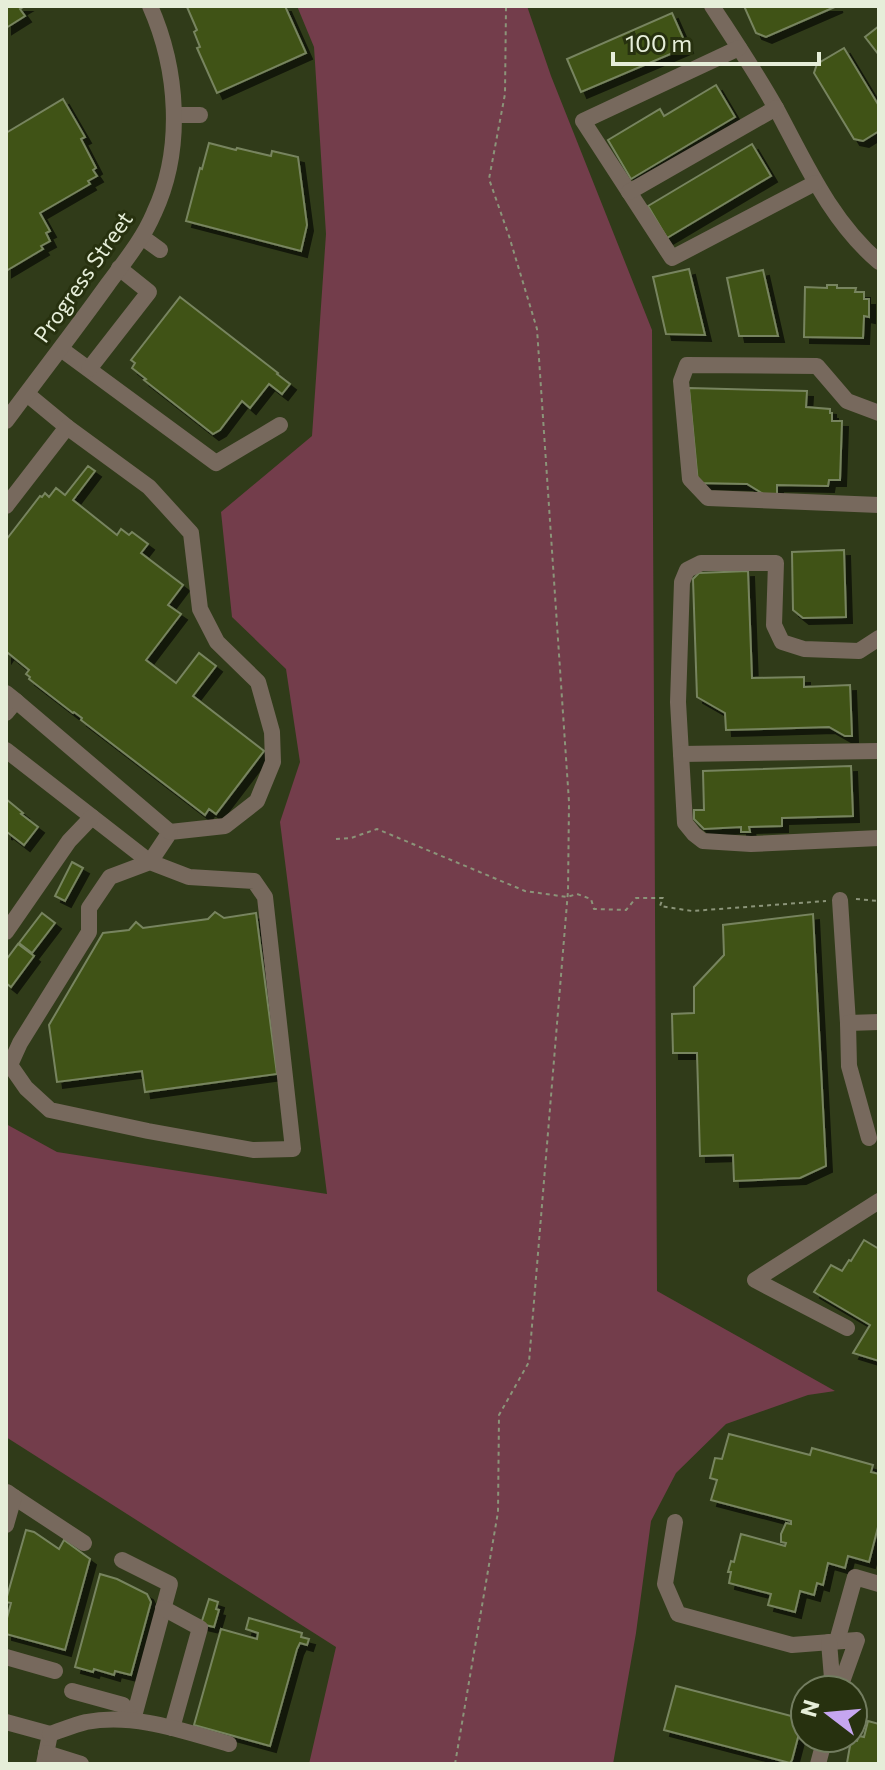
<svg xmlns="http://www.w3.org/2000/svg" width="885" height="1770" font-family="Commissioner,sans-serif">
<style>
.green{fill:#733d4b}
.building{fill:#405214;stroke:#77845f;stroke-width:2;filter:url(#shadow)}
.lines{fill:none;stroke-linecap:round;stroke-linejoin:round}
.path{stroke:#8b9479;stroke-width:2;stroke-dasharray:4 4;stroke-linecap:butt}
.minor{stroke:#77695d;stroke-width:16}
.labels{text-anchor:middle;stroke-width:6;stroke-linejoin:round;paint-order:stroke}
.street-label{font-size:22px;fill:#e6eed9;stroke:#27310f}
</style>
<defs>
<filter id="shadow"><feDropShadow dx="6" dy="6" stdDeviation="0" flood-color="#0009"/></filter>
</defs>
<rect width="100%" height="100%" fill="#303b19"/>
<path class="green" d="M297 6H527L551 76 652 330 657 1291 835 1391 808 1395 726 1424 676 1473 651 1521 636 1633 613 1764H309L336 1647 6 1437V1124L57 1152 327 1194 280 822 300 762 286 669 232 617 221 512 312 436 326 234 314 47Z"/>
<g class="building">
<path d="M6 6H25L20 9 25 16 6 28Z"/>
<path d="M189 6H285L306 53 217 93 197 48 200 47 194 32 197 30 187 7Z"/>
<path d="M744 6H837L766 37 756 33Z"/>
<path d="M672 13 687 47 581 92 567 59Z"/>
<path d="M879 26V55L865 37Z"/>
<path d="M844 48 879 106V131L863 141 854 139 814 73 817 64Z"/>
<path d="M716 85 735 117 631 179 608 140 660 109 664 116Z"/>
<path d="M63 99 85 137 81 139 96 168 93 170 97 176 88 181 90 184 40 213 50 231 46 233 50 241 41 246 43 249 6 271V133Z"/>
<path d="M209 143 236 150 237 148 271 156 272 151 298 157 307 225 301 251 186 221 200 168 202 169Z"/>
<path d="M752 144 771 176 667 238 648 206Z"/>
<path d="M689 269 705 335 666 334 653 277Z"/>
<path d="M763 270 778 336H739L727 278Z"/>
<path d="M827 285H837V288H856L855 292H864V299H869V317L864 316 863 338 804 337 805 287 827 288Z"/>
<path d="M180 297 278 373 277 374 290 384 282 394 269 384 250 408 242 401 220 430 213 434 144 380 146 379 132 368 135 363 131 360Z"/>
<path d="M689 388 807 391 806 407 830 409V413H832V421H842L840 480H829L828 486 777 485V498H770L747 484 698 483Z"/>
<path d="M88 466 95 471 73 500 117 535 121 529 129 535 132 532 148 544 141 553 183 585 168 605 181 614 146 660 176 683 199 653 216 666 193 696 264 751 216 814 209 809 205 815 81 720 82 718 74 712 73 713 29 679 30 677 26 674 29 670 8 653 6 656V540L40 496 42 497 45 493 49 497 56 488 65 495Z"/>
<path d="M844 550 846 617 803 618 793 610 792 552Z"/>
<path d="M748 571 752 678 804 677V687L850 685 852 736H845L829 727 726 730 725 713 697 697 693 579 699 573Z"/>
<path d="M851 766 853 816 782 818V826L749 827 750 832H741V827L704 829 694 819V810H704L703 771Z"/>
<path d="M6 799 23 813 21 814 38 827 24 845 7 832 6 834Z"/>
<path d="M72 862 83 868 65 901 55 896Z"/>
<path d="M215 912 224 918 256 913 277 1074 145 1092 142 1071 57 1082 49 1025 103 933 129 930 136 922 143 928 208 919Z"/>
<path d="M42 913 55 923 32 953 19 943Z"/>
<path d="M813 914 826 1166 800 1178 734 1181 733 1155 700 1156 697 1053H673L672 1014 694 1013V987L724 955 723 925Z"/>
<path d="M18 944 34 956 11 987 6 983V960Z"/>
<path d="M864 1240 879 1249V1361L853 1353 870 1325 814 1292 831 1265 842 1271 849 1260 851 1261Z"/>
<path d="M729 1434 810 1455 812 1448 873 1465 871 1472 879 1474V1523L869 1562 848 1556 845 1568 828 1563 823 1585 817 1583 814 1595 800 1591 795 1612 768 1605 771 1594 729 1583 731 1572H728L731 1561 734 1562 741 1534 785 1546 786 1543 781 1542V1534L786 1523 791 1524V1521L711 1500 717 1480 710 1478 715 1458 722 1459Z"/>
<path d="M26 1530 34 1532 59 1549 64 1540 90 1559 65 1650 6 1634V1622L11 1603 6 1602V1600Z"/>
<path d="M100 1574 117 1579 147 1594 151 1602 131 1675 115 1671 114 1675 94 1669 93 1672 75 1667Z"/>
<path d="M209 1599 218 1602 216 1609 219 1610 214 1627 201 1624Z"/>
<path d="M249 1618 302 1633 301 1637 309 1639 307 1645 300 1643 297 1649 270 1746 194 1725 221 1629 257 1639 258 1633 246 1629Z"/>
<path d="M676 1686 795 1717 794 1724 801 1726 792 1760 790 1763 664 1730Z"/>
<path d="M868 1721 879 1724V1764L847 1763 851 1740 857 1741 859 1736 864 1737Z"/>
</g>
<g class="lines">
<g class="path">
<path d="M336 839 351 838 377 829 525 891 567 897 577 894 591 899 594 909 626 910 636 898H663L660 906 692 911 826 901"/>
<path d="M856 899 879 901"/>
<path d="M455 1764 498 1512 499 1415 529 1362 568 891 569 802 537 329 509 236 489 179 505 94 506 6"/>
</g>
<g class="minor">
<path d="M712 6C734 40 757 74 777 110 806 164 831 221 879 262"/>
<path d="M739 48 583 121 672 258 815 183"/>
<path d="M174 115H200"/>
<path d="M629 192 776 108"/>
<path d="M142 237 160 250"/>
<path d="M61 349 216 463 280 425"/>
<path d="M89 369 149 292 119 268"/>
<path d="M27 394 67 427"/>
<path d="M879 413 847 401 817 366 687 365 681 381 690 479 708 498 879 505"/>
<path d="M6 421C40 375 75 330 108 284 125 261 143 239 154 213 184 149 178 69 150 6"/>
<path d="M6 506 67 427 149 487 191 533 200 609 217 642 258 682 272 732 273 762 257 801 225 826 170 832 150 862 110 877 89 908V932L20 1043 10 1065 26 1088 50 1110 148 1131 253 1150 293 1149 265 897 254 881 189 877 150 862 6 750"/>
<path d="M879 638 859 651 804 649 782 642 774 625 776 563H701L687 570 682 582 678 702 685 823 694 834 703 841 751 844 879 838"/>
<path d="M6 693 16 701 6 713"/>
<path d="M16 701 170 832"/>
<path d="M681 754 879 751"/>
<path d="M840 900 848 1023"/>
<path d="M6 932 69 841 92 817"/>
<path d="M869 1138 849 1066 848 1023 879 1022"/>
<path d="M847 1328 755 1280 879 1201"/>
<path d="M14 1497 84 1543"/>
<path d="M675 1522 665 1584 678 1614 792 1645 857 1640 839 1690"/>
<path d="M6 1525 14 1497 7 1492"/>
<path d="M122 1560 170 1584 133 1720"/>
<path d="M163 1608 200 1628 172 1728"/>
<path d="M837 1641 855 1577 879 1584"/>
<path d="M829 1642 833 1690"/>
<path d="M6 1657 55 1671"/>
<path d="M72 1691 123 1705 133 1720"/>
<path d="M6 1722 50 1734 44 1764"/>
<path d="M50 1734C62 1730 74 1725 86 1722 135 1713 183 1731 229 1744"/>
<path d="M46 1753 81 1764"/>
<path d="M818 1764 825 1738"/>
</g>
</g>
<g class="labels">
<g class="street-label">
<text transform="translate(83 277) rotate(-55)" y="8">Progress Street</text>
</g>
</g>
<rect width="885" height="1770" fill="none" stroke="#e6eed9" stroke-width="16"/>
<g transform="translate(829 1714) rotate(286)"><circle r="38" fill="#27310f" stroke="#737d60" stroke-width="2"/>
<path d="M0-6L14 30L0 20L-14 30Z" fill="#c6a6f0"/>
<text y="-12" font-size="22" font-weight="bold" text-anchor="middle" fill="#e6eed9">N</text>
</g>
<path d="M613 52v12h206v-12" fill="none" stroke="#e6eed9" stroke-width="4"/>
<text x="625" y="52" font-size="24" fill="#e6eed9" stroke="#27310f" stroke-width="6" paint-order="stroke">100 m</text>
</svg>
